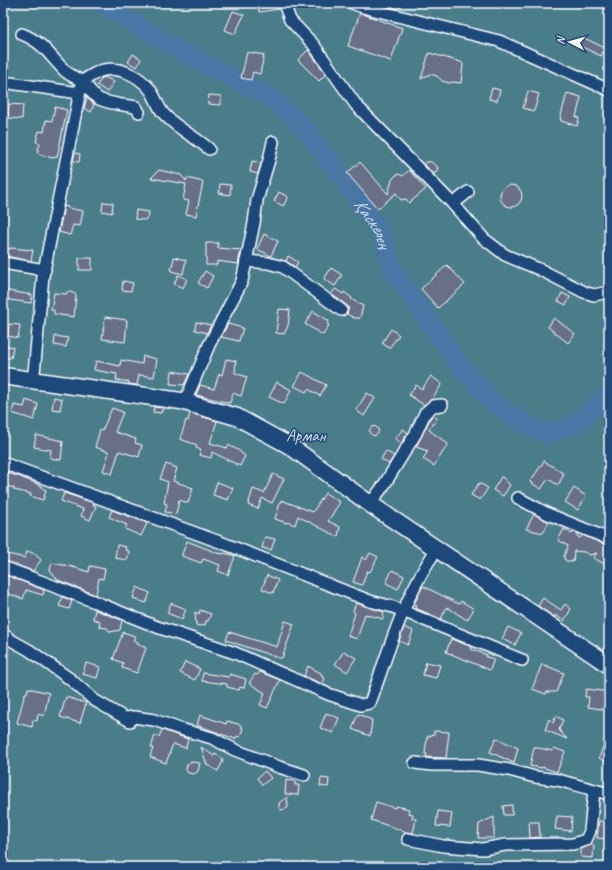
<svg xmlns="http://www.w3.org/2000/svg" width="612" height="870" font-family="Caveat,sans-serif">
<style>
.green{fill:#497d8a;stroke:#a4bec4}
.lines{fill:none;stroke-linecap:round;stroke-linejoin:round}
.river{stroke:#4977a5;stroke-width:19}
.building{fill:#677087;stroke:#fff}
.street-casing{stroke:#fff;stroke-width:14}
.secondary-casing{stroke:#fff;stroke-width:19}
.street{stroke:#1f4a7a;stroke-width:11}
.secondary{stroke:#1f4a7a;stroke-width:16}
.labels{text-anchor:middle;stroke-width:3;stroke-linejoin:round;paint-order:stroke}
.park-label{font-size:17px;fill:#d2dee2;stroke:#1f4a7a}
.water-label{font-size:18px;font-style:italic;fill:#d2dde8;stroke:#1f4a7a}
</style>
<rect width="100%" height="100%" fill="#2d527d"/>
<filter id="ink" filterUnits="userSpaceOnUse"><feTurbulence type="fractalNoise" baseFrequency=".025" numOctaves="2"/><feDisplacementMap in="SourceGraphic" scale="8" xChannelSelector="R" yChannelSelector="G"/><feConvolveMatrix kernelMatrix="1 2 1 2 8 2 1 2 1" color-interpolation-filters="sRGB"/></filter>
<g filter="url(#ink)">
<rect class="green" x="3" y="3" width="606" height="864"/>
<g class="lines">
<path class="river" id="s1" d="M100 3 166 43 271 98 307 131 379 229 393 270 461 367 492 401 517 420 548 434 576 424 609 393"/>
</g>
<g class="building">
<path d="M258 3H277L279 9 259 12Z"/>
<path d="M233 11 244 15 235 34 225 30Z"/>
<path d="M360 13 402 28 391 61 348 46Z"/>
<path d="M582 37 605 48 601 56 578 45Z"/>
<path d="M308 50 326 74 319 81 298 60Z"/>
<path d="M247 52 264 55 260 74 253 72 251 80 241 78Z"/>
<path d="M429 53 461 62 463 64 461 83 452 82 450 83 442 81 437 76 430 74 421 79Z"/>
<path d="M133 54 141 59 137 67 128 62Z"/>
<path d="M105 77 114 82 107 92 97 85 102 78Z"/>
<path d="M492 88 500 90 497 101 489 99Z"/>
<path d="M528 91 539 94 534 111 523 108Z"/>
<path d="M567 93 581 97 576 117 579 118 577 126 561 121V119H560Z"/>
<path d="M209 95 221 96V105L208 104Z"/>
<path d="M87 98 94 104 91 112 84 108Z"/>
<path d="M9 104 23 105 22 119 8 118Z"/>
<path d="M55 107 67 110 57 157 52 158 37 153 40 143 36 142 39 131 44 132 46 120 52 121Z"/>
<path d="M75 153 80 154 79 162 73 161Z"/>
<path d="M252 161 261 163 258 174 250 172Z"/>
<path d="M360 162 388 194 392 180 394 177 398 174 403 176 409 170 426 189 409 203 406 199 401 200 396 193 378 209 347 173Z"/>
<path d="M425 162H431L438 167 436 173H432L425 165Z"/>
<path d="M159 170 181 175 186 181 187 178 203 182 196 216 186 214 189 201 183 200 186 184 151 178Z"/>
<path d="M220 184 231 185 230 195 219 193Z"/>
<circle cx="511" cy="196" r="11"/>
<path d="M279 192 288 197 283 206 274 201Z"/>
<path d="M103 202 113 203 112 213 102 211Z"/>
<path d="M64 206 68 207V208L83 211 80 226 73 225 70 235 59 232Z"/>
<path d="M136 210 149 212 148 218 144 220 135 219Z"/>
<path d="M264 234 278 241 271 256 257 249Z"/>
<path d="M206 243H218V248L241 250 238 264 217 261V265H206Z"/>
<path d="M10 248 33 250 31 261 6 256 7 249H10Z"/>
<path d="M288 256 298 262 295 267 286 261Z"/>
<path d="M174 257 186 260 183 274 171 271Z"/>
<rect x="79" y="258" width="13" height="12"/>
<path d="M447 265 465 284 438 308 421 289Z"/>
<path d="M331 268 342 275 335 286 324 279Z"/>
<path d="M205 271 213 276 207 288 198 283Z"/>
<path d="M178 275 187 279 183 288 174 284Z"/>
<path d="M123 281 133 283 131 291 122 290Z"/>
<path d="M335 289 343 294 344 292 352 298 351 299 363 306 360 318H354L347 314 349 307 331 294Z"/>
<path d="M3 290 32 295 31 303 3 299Z"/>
<path d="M67 292H71L76 295 74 317 54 314V310H51L54 293 66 294Z"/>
<path d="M562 293 570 297 566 305 558 301Z"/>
<path d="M279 309 290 310 288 326 284 334 276 333Z"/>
<path d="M313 311 329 321 327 324 329 325 323 335 305 324Z"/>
<path d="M105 317 127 320 125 342 102 339Z"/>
<path d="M554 318 575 334 568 343 548 327Z"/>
<path d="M196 322 211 325 207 333 195 330Z"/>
<path d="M9 324 20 325 18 338 8 336Z"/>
<path d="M228 324 243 328 239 341 221 337Z"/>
<path d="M391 329 399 335 389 348 382 343Z"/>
<path d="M55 336 68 338 66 347 54 345Z"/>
<path d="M3 345 13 347 11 358 3 357Z"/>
<path d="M143 356 157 359 154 377 139 375 137 385 129 384V382L116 380 117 374 94 370 96 361 120 366 121 360 142 364Z"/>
<path d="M226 359 236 361 235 373 247 377 241 396 233 393 230 403 196 395 200 385 214 389 219 374 222 375Z"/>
<path d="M172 371 189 374 184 385 170 384Z"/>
<path d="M302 372 326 385 320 396 308 389 306 392 294 386Z"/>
<path d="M431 376 442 384 432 399 424 405 409 395 416 385 422 389Z"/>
<path d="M277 382 291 390 284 404 269 397Z"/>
<path d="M367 393 375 398 364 416 356 410Z"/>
<path d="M54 397 62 399 60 410 52 409Z"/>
<path d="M26 400 38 404 34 420 12 413 14 405 24 407Z"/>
<path d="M154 407 163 408 161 413 153 412Z"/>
<path d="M112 408 123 412 115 432 136 439 135 443 142 445 139 457 119 451 112 474 103 471 109 452 95 447 100 430 102 431Z"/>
<path d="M190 413 217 421 210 443 227 448 228 445 240 451 241 453 245 456 240 466 212 452 211 458 199 455 201 450 196 448 197 445 180 439 186 420 188 421Z"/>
<path d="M433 415 437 418 429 430 448 444 434 466 423 459 428 451 416 447 431 417Z"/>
<circle cx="374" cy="431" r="4.5"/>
<path d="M403 429 408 433 401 443 395 439Z"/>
<path d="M36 435 63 441 61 460 50 458 51 450 34 447Z"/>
<path d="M386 451 394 456 389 464 381 459Z"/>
<path d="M544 461 564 474 558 485 548 479 541 489 530 482Z"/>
<path d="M166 464 177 468 173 481 193 488 188 503 179 500 176 514 165 512 167 504 164 503 168 482 160 479Z"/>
<path d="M3 472 18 476 42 486V488L46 490 43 500 30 496 31 494 14 490V488L3 485Z"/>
<path d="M273 474 284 479 272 503 262 498 258 509 248 505 253 489 264 493Z"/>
<path d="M501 477H502L510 485 503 496 493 490Z"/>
<path d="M217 482 233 488 228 500 213 495Z"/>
<path d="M479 483 488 488 480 500 471 495Z"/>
<path d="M574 488 586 496 578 510 565 502Z"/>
<path d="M64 493 94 503 93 505 96 506 90 520 81 516 83 509 61 501Z"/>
<path d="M325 493 340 502 328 521 340 527 338 536H336L298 516 295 525 288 522 287 523 275 519 281 500 313 512Z"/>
<path d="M112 510 147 523 141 536 125 529 127 525 109 517Z"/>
<path d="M534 514 549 522 543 533 526 529Z"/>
<path d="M564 529 572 534 573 532 577 533V536L580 538 582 535 609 546V566L593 558 597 553 590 555 584 552 574 551 573 562 567 561 564 559V556L568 546 558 540Z"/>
<path d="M265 537 275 539 271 550 262 548Z"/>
<path d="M187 541 220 554 221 553 224 554 225 553 235 556 228 575 218 571 220 565 203 559 201 563 182 556V554Z"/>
<path d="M117 545 126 547 125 550 129 551 127 560 115 558Z"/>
<path d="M27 551 35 554 41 560 33 571 3 560V553L25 558Z"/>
<path d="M370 553 378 557 370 572 367 571 362 585 353 582 362 557 366 560Z"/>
<path d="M52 563 69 566 89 572 90 566 105 569 103 579 99 578 96 595 58 580 50 570Z"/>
<path d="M392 570 404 576 398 589 386 583Z"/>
<path d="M3 574 44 590 43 595 26 590 23 599 3 592Z"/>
<path d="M267 575 278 580 273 593 262 589Z"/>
<path d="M423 586 459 604 461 601 474 609 467 620 447 607 441 619 415 608 416 605 414 604Z"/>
<path d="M137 587 150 593 146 603 133 598Z"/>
<path d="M63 597 72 601 69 609 59 606Z"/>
<path d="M543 598 561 610 565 604 571 609 564 621 555 615 554 617 538 606Z"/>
<path d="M171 603 186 609 182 619 167 613Z"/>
<path d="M356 603 384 612 383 619 365 614 357 639 348 636 355 613 353 611Z"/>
<path d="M95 610 122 620 120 630 110 632 107 628 99 627 100 621 93 619Z"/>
<path d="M200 610 211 614 208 621H206L205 625 199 626 196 625 195 612 199 614Z"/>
<path d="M285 621 294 624 282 658H279L226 640 229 632 277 647Z"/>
<path d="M404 627 413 631 408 645 399 641Z"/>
<path d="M508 627 521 633 515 645 502 639Z"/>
<path d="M123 632 135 636 133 640 138 642 137 644 146 648 137 673 122 668 123 663 113 659Z"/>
<path d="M451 639 472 647 471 649 487 655 486 657 494 659 490 670 446 652Z"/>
<path d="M344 651 356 658 347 672 335 664Z"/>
<path d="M185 662 200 669 195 680 180 673Z"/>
<path d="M426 662 440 665 436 678 423 675Z"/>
<path d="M86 663 100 667 97 678 82 674Z"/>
<path d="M542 664 564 673 556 692H547L546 694 532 689Z"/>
<path d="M308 666 321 673 322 677 325 678 322 684 304 676Z"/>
<path d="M260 672 280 680 267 708 260 705 265 693 249 683 255 674 257 675Z"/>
<path d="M203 673 229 677 230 674 246 679 244 688 240 687 239 690 227 687V684L202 681Z"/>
<path d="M28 688 49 693 44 716 38 714 37 721 33 720 32 727 17 723 25 693H27Z"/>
<path d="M586 689 609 692 608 710 588 707 589 697H585Z"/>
<path d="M66 697 86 703 80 723 60 717Z"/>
<path d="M326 713 339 718 333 733 320 728Z"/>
<path d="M358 714 372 720 370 736 352 729Z"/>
<path d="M200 715 226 724 227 721 241 725V727L243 728 240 737 237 736 235 739 197 725Z"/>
<path d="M556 716 563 720 559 730 567 739 545 730 549 719 553 723Z"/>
<path d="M162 730 188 739 186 748 173 744 166 763 150 757 153 748H151L155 735 159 737Z"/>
<path d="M434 731 449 732 446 758 426 757 427 754H425L427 737 434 734Z"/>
<path d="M608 733H609V762L599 758Z"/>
<path d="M496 738 518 748 514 763 490 752Z"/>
<path d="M201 747 214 756 215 754 222 758 223 761 218 771 207 765Z"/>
<path d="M534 747 553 751 554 748 565 752 557 772 542 767V768L530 766Z"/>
<path d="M191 762 200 763 198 771 194 774 188 773 186 769 187 765Z"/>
<path d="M265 771 271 778 262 785 257 778Z"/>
<path d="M321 778 329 779 328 787 320 786Z"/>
<path d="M286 780 295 781V785H299L298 795 285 794Z"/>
<path d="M287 797 288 807 286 809 281 810 279 808V803Z"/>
<path d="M376 802 395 808 396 806 409 809 408 813 413 814 412 818 416 819 413 833 401 831V830L371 820Z"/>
<path d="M512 805V815H504L503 806Z"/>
<path d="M438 811 452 813 450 827 436 826Z"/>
<path d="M557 816 572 817 571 831 555 829Z"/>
<path d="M494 817V838H478L479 824Z"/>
<path d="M599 821 609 822V839L597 838Z"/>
<path d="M529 822H539L540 837 530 838Z"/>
<path d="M591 845H594L593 858 581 857V849Z"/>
</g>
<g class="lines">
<defs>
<g id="street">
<path d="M284 3 290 20 313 44 356 105 453 204 468 192"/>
<path d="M352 3 363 7 398 16 499 41 609 90"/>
<path d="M22 34C44 43 48 54 64 70 70 76 78 78 84 83 90 89 92 95 99 99 110 104 124 105 136 107L139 112"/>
<path d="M3 82 79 93"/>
<path d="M453 204 483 238 505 255 541 270 584 292 594 295 609 292"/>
<path d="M246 261 268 263 283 267 341 310"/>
<path d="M3 263 45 270"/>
<path d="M32 381 34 373 43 276 82 81C88 78 97 71 104 70 120 67 137 75 148 87 155 94 157 106 163 113 176 128 194 136 209 149"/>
<path d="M185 402 209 345 242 281 254 223 257 200 269 160 273 142"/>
<path d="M3 463 228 545 370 601 393 607 522 660"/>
<path d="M518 498 548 514 609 539"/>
<path d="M370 504 384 485 416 433 425 413 433 406 442 405"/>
<path d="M3 567 98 603 157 627 235 653 328 694 361 705 370 703C389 650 404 595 437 549"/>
<path d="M3 634 11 640 29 650 70 679 94 700 130 721"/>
<path d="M126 718 134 717 154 720 180 729 212 738 235 750 279 767 304 775"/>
<path d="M415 763 432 765H478L509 770 535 777 558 780 609 794"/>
<path d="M408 839 443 846 483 849 505 845 573 844 586 840 590 831 594 790"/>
</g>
<path id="secondary" d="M3 376 181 401 237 417 290 446 370 504 609 665"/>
</defs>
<use href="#street" class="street-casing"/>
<use href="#secondary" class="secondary-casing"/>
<use href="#street" class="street"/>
<use href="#secondary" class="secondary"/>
</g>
</g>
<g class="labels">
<g class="park-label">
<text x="306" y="441">Арман</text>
</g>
<g class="water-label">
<text dy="6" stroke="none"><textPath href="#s1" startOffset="358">Қаскелең</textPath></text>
</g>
</g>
<rect width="612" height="870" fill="none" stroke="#1f4a7a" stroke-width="16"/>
<rect x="8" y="8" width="596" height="854" fill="none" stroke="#fff" stroke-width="1.5" filter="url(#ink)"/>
<g transform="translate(570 42) rotate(276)" stroke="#1f4a7a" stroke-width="3" paint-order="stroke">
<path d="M0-3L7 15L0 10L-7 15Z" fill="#ffffff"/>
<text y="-6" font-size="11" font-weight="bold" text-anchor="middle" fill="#ffffff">N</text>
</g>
</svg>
